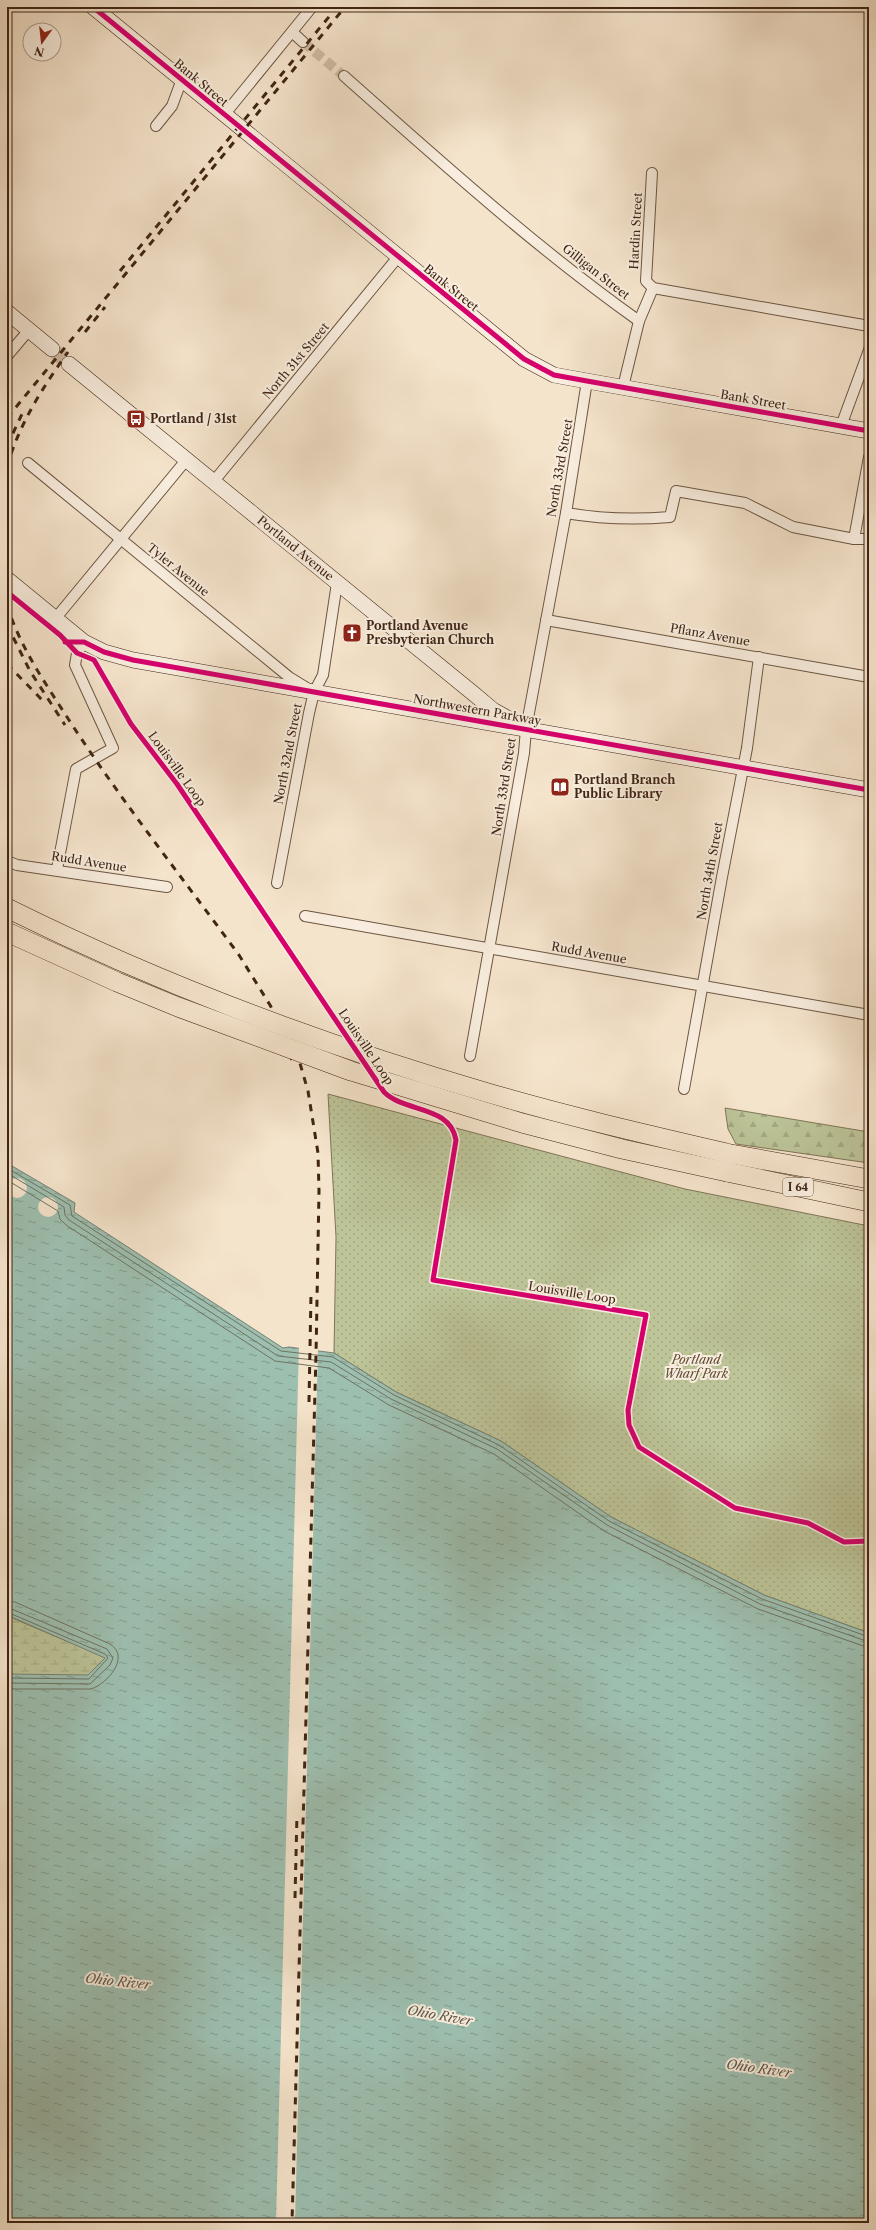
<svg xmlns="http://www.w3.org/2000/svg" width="876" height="2230" font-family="'Libre Caslon Text',serif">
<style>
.forest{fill:url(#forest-firs);stroke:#7e7456}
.wetland{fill:url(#wetland-marsh);stroke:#7e7456}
.park{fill:url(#park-dots);stroke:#7e7456}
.water{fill:url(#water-ripples);stroke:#788172}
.pier{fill:#f5e4cc}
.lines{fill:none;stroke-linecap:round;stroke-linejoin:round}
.shore{stroke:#6e7262;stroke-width:1}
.street-tunnel{stroke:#d1bea7;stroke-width:10;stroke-dasharray:10 5;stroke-linecap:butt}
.secondary-tunnel{stroke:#d1bea7;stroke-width:15;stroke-dasharray:15 8;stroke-linecap:butt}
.street-casing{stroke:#6d5542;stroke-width:12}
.secondary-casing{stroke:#402514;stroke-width:16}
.highway-casing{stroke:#402514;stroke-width:20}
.street{stroke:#f8edde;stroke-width:10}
.secondary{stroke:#f8edde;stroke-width:15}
.highway{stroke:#f5e4cc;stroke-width:19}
.rail{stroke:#402514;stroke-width:3;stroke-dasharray:7 7;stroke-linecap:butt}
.highway-bridge-casing{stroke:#402514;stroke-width:20;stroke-linecap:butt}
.highway-bridge{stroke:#f5e4cc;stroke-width:19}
.cycleway-casing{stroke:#f8edde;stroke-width:8}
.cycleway{stroke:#d6006c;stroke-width:5}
.labels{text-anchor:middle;stroke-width:4;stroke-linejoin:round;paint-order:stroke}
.shield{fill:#f8edde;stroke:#776151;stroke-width:1}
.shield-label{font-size:11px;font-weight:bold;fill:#402514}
.street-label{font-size:12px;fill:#402514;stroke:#f8edde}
.poi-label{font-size:12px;font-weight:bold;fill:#402514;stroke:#f8edde;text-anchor:start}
.park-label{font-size:12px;font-style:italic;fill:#5f4d35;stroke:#f8edde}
.water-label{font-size:13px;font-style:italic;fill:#5c5343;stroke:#f8edde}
</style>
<defs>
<pattern id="forest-firs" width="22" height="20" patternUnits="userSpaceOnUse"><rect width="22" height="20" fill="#bcc498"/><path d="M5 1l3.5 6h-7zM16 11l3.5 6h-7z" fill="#a3a882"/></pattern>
<pattern id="wetland-marsh" width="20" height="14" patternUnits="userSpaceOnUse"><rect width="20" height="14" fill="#bcc498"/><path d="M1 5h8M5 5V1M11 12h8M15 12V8" fill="none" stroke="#a3a882"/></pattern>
<pattern id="park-dots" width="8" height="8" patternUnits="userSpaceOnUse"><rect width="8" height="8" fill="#bcc498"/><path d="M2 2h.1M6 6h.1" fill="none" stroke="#a3a882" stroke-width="1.8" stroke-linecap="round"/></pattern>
<pattern id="water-ripples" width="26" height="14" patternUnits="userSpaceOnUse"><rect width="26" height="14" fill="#9dbfb0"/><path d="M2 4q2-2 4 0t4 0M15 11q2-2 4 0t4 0" fill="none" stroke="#819b8e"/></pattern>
</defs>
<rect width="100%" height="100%" fill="#f5e4cc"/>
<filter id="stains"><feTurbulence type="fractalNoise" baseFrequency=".005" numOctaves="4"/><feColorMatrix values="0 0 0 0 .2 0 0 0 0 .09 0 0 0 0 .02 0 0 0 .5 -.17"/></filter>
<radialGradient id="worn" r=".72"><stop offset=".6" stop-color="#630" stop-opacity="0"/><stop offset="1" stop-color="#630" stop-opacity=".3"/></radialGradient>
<path class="forest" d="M725 1108 869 1132V1163L736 1144 728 1129Z"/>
<path class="wetland" d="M7 1615 19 1621 136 1670 7 1709Z"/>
<path class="park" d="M328 1094 685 1189 869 1226V1633L764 1595 611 1517 501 1441 396 1392 334 1353 336 1237Z"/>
<path class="water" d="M7 1163 75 1203 74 1212 283 1348 289 1347 334 1353 396 1392 501 1441 611 1517 764 1595 869 1633V2223H7V1674L88 1675 105 1658 7 1615Z"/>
<g class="pier">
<circle cx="17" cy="1188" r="10"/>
<circle cx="48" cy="1207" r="10"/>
<path d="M299 1346 318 1349 295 2223H276Z"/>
</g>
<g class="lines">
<g class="shore">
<path d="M7 1168 70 1205 72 1216 281 1351 333 1357 394 1395 499 1445 609 1521 762 1599 869 1637"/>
<path d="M7 1173 64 1207 65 1215 69 1220 278 1356 331 1362 391 1399 497 1449 607 1525 760 1604 869 1642"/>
<path d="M7 1180 58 1211 60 1219 66 1225 275 1361 329 1368 389 1405 494 1454 604 1531 758 1609 869 1648"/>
<path d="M7 1601 15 1602 110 1644C131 1657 107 1684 91 1689H7"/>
<path d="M7 1607 107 1649 113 1658 110 1665 90 1684 7 1683"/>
<path d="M7 1612 105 1654 108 1658 89 1679 7 1678"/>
</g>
<path class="street-tunnel" d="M303 42 344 76"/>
<path class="secondary-tunnel" d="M52 349 69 364"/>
<defs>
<g id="street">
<path d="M292 32 303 42"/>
<path d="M344 76C439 160 536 248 639 321"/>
<path d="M224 115 312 7"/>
<path d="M156 126 172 106 182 79"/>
<path d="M652 173 646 281 653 288"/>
<path d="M653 288 869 326"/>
<path d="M7 356 29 330"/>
<path d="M623 387 639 321 653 288"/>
<path d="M841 426 869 350"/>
<path d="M28 463 289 677 307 688"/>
<path d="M214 481 398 257"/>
<path d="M566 513C601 519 635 520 670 517L676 491 745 503 793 527 854 539 869 457"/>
<path d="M854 539H869"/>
<path d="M55 619 187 459"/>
<path d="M546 620 869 677"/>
<path d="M7 861 17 865 167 887"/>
<path d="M57 869 76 769 113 748 75 665 77 653 84 642"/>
<path d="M277 883 309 713 314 692 323 675 337 583"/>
<path d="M305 916 869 1015"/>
<path d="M470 1056 524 753 526 729 566 513 587 381"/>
<path d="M684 1089 722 877 747 748 759 657"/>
</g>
<g id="secondary">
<path d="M93 7 524 359 554 375 587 381 869 431"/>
<path d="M7 312 52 349"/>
<path id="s1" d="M69 364 474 694 493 710 518 724"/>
<path d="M7 579 84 642 104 652 133 660 869 790"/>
</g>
<g id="highway">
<path d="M731 1154 869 1179"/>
<path d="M727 1172 869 1202"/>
</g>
</defs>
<use href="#street" class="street-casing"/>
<use href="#secondary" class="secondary-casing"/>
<use href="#highway" class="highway-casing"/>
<use href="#street" class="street"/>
<use href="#secondary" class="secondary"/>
<use href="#highway" class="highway"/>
<g class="rail">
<path d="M120 271 337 7"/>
<path d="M85 332 105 307"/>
<path d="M7 418 345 7"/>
<path d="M7 446 22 414"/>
<path d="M7 467C19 424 43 387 68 352"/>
<path d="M7 605C20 647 44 681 67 717 120 799 181 876 239 955L270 1005 299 1060 308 1091 318 1153 319 1191 316 1355 292 2223"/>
<path d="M7 625 30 671 65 725"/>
<path d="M7 664 46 704"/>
<path d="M270 1016 294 1064"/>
<path d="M309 1402 311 1294"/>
<path d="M295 1898 297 1814"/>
</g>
<defs>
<g id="highway-bridge">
<path d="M7 908C158 983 323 1045 485 1092 566 1116 649 1135 731 1154"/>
<path d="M7 932 117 982 178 1007 351 1071 522 1123 622 1149 727 1172"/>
</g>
</defs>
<use href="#highway-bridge" class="highway-bridge-casing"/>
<use href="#highway-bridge" class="highway-bridge"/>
<defs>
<g id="cycleway">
<path d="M93 7 524 359 554 375 587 381 869 431"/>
<path d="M7 592 60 635 77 653 94 660 131 724 177 784 384 1092C405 1113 450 1105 456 1140L433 1280 646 1315 628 1410 629 1425 639 1447 735 1508 808 1523 844 1542 869 1541"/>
<path d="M65 642H84L104 652 133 660 869 790"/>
</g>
</defs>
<use href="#cycleway" class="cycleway-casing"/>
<use href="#cycleway" class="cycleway"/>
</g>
<defs>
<symbol id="bus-square" viewBox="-11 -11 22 22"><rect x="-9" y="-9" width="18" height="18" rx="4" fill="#8f2418" stroke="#f8edde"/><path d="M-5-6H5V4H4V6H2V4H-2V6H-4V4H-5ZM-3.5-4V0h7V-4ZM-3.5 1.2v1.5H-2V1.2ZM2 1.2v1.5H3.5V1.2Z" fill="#fff"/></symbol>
<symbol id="church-square" viewBox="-11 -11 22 22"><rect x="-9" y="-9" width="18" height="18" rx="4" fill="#8f2418" stroke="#f8edde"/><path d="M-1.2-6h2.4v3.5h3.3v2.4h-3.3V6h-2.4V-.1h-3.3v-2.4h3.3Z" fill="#fff"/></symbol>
<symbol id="library-square" viewBox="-11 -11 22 22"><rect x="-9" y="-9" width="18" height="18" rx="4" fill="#8f2418" stroke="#f8edde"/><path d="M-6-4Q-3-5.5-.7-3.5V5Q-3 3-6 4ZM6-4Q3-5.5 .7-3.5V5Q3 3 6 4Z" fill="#fff"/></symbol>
</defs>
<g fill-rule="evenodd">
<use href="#bus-square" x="125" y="408" width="22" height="22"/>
<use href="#church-square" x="341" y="622" width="22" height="22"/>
<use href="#library-square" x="549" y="776" width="22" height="22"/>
</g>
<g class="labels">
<rect class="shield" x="783" y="1178" width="30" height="18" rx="3"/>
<g class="shield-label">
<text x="798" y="1191">I 64</text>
</g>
<g class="street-label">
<text transform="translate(201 83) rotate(40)" y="4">Bank Street</text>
<text transform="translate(636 231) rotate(-87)" y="4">Hardin Street</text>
<text transform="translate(596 272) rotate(38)" y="4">Gilligan Street</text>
<text transform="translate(451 288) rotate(39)" y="4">Bank Street</text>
<text transform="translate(296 361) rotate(-50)" y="4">North 31st Street</text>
<text transform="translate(753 400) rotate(10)" y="4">Bank Street</text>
<text transform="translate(560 468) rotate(-80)" y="4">North 33rd Street</text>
<text dy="4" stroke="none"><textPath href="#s1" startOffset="292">Portland Avenue</textPath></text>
<text transform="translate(178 570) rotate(39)" y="4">Tyler Avenue</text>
<text transform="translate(710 635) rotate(10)" y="4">Pflanz Avenue</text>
<text transform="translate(477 710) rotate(10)" y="4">Northwestern Parkway</text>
<text transform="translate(288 754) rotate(-79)" y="4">North 32nd Street</text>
<text transform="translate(177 769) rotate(54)" y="4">Louisville Loop</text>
<text transform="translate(504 787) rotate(-81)" y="4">North 33rd Street</text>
<text transform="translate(89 862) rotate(9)" y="4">Rudd Avenue</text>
<text transform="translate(710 871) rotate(-80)" y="4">North 34th Street</text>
<text transform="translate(589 953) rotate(10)" y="4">Rudd Avenue</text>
<text transform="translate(366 1047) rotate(56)" y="4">Louisville Loop</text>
<text transform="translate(572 1293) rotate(9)" y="4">Louisville Loop</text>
</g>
<g class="poi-label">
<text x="150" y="423">Portland / 31st</text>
<text x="366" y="630">Portland Avenue<tspan x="366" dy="14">Presbyterian Church</tspan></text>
<text x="574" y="784">Portland Branch<tspan x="574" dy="14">Public Library</tspan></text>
</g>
<g class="park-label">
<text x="696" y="1364">Portland<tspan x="696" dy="14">Wharf Park</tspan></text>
</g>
<g class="water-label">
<text transform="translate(118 1981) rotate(6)" y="5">Ohio River</text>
<text transform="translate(440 2015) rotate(10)" y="5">Ohio River</text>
<text transform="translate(759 2068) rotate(8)" y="5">Ohio River</text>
</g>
</g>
<rect width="876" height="2230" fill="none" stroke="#f5e4cc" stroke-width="24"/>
<rect x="8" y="8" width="860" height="2214" fill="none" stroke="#402514" stroke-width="2"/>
<rect x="12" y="12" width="852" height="2206" fill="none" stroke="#402514"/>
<g transform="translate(42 42) rotate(195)"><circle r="19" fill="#f8edde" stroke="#ae9d8d"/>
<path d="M0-3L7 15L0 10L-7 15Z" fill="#8f2418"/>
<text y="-6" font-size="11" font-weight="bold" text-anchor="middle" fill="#402514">N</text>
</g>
<rect width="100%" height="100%" filter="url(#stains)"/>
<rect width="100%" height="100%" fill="url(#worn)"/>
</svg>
